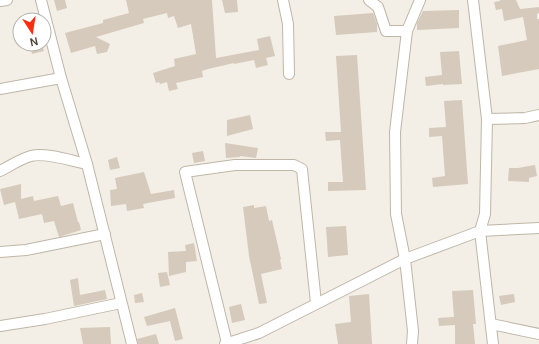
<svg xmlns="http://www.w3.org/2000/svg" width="539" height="344" font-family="Manrope,sans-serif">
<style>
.building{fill:#d5cabb}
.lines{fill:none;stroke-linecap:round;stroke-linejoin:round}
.street-casing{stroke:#bfb6a8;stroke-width:12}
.street{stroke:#fff;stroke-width:10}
</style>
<rect width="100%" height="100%" fill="#f3efe6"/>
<g class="building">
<path d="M54 0H65L67 8 57 11Z"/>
<path d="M126 0H212L216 58 259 50 257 39 270 36 275 56 266 58 268 65 256 68 254 60 234 64V63L208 69 202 71 203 77 176 83 178 89 169 91 167 82 160 84 159 82 156 83 153 73 175 66 174 59 196 54 191 24 178 28 174 16 168 18 167 13 143 19 144 23 96 37 110 44 107 52 97 54 95 46 71 53 65 33 103 23V20L129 13Z"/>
<path d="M222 0H237L238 12 225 13Z"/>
<path d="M500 0H516L520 9 539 7V13L537 14V19H539V69L502 76 498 46 527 40 523 17 504 21 502 9 496 10 494 2 500 1Z"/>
<path d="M459 10V28L417 30V23L423 11Z"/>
<path d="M373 13 377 24V32L336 35 334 16Z"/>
<path d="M30 44H42L44 51 32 54Z"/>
<path d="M459 51 462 84 443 85V84L426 86 425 77 442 75 440 52Z"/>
<path d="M357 55 366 190 328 191V182H343L340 140 326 141 325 132H341L336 56Z"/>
<path d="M462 100 468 184 433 187 432 178 445 176 442 136 429 137V128L446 127 444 101Z"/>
<path d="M250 115 253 129 227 136V120Z"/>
<path d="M225 143 258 148 256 158 240 156V157L226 158Z"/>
<path d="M203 151 205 161 194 163 192 153Z"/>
<path d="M117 157 120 168 110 170 108 160Z"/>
<path d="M535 165 537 176 529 178V182L508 181 509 168H518Z"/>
<path d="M144 172 151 194 174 190 175 198 143 204 144 208 127 211 126 204 111 206 110 190 117 189 115 178Z"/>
<path d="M21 184V199L33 196 34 201 58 196 61 206 73 203 78 222H79L81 230 59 237 54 221 44 223 42 214 19 219 15 202 4 205 0 189Z"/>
<path d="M254 205V208L266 206 269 221 272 220 281 259 280 260 282 269 261 274 267 303 259 304 249 256 243 207Z"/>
<path d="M346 226 348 255 328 257 326 227Z"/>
<path d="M194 243 197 261 186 262V272L169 276 168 252 186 251 185 245Z"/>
<path d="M167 272 170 285 160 287 158 273Z"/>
<path d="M78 278 80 295 105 290 107 299 74 306 70 280Z"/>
<path d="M473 290 476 324H473L475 344H455V325L439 326 438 318 454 317 452 291Z"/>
<path d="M142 293 144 302 135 303 134 295Z"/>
<path d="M369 294 372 344H338L335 324 351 322 349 296Z"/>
<path d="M514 294 515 302 501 305 499 296Z"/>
<path d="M241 304 245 320 232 323 229 307Z"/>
<path d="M175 308 183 339 175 341 170 321 147 326 144 317Z"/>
<path d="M110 327 111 344H83L80 328Z"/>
<path d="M156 334 159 344H138L137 339Z"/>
</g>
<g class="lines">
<defs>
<g id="street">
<path d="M41 0 61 78 87 164 132 344"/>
<path d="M283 0 288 24 289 74"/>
<path d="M369 0 378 7 386 31H407"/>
<path d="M473 0 487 119 485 214 480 231 539 228"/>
<path d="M0 1 7 0"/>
<path d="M0 89 61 78"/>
<path d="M487 119 525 118 539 115"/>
<path d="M0 171C10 166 20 159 31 156 45 152 72 161 87 164"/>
<path d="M0 252 26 250 105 234"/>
<path d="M491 324 539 334"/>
<path d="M0 326 45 319 121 303"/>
<path d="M227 343 185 172 235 165H294L302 169 316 303"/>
<path d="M225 344 259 333 405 259 480 231 493 344"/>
<path d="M412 344 413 331 405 259 396 214 395 132 407 31 420 0"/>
</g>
</defs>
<use href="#street" class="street-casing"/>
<use href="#street" class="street"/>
</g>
<g transform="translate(32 32) rotate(168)"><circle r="19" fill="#ffffff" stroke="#b5b2ae"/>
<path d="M0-3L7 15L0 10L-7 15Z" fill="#ff2c11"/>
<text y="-6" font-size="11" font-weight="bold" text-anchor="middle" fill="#463f35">N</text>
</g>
</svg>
